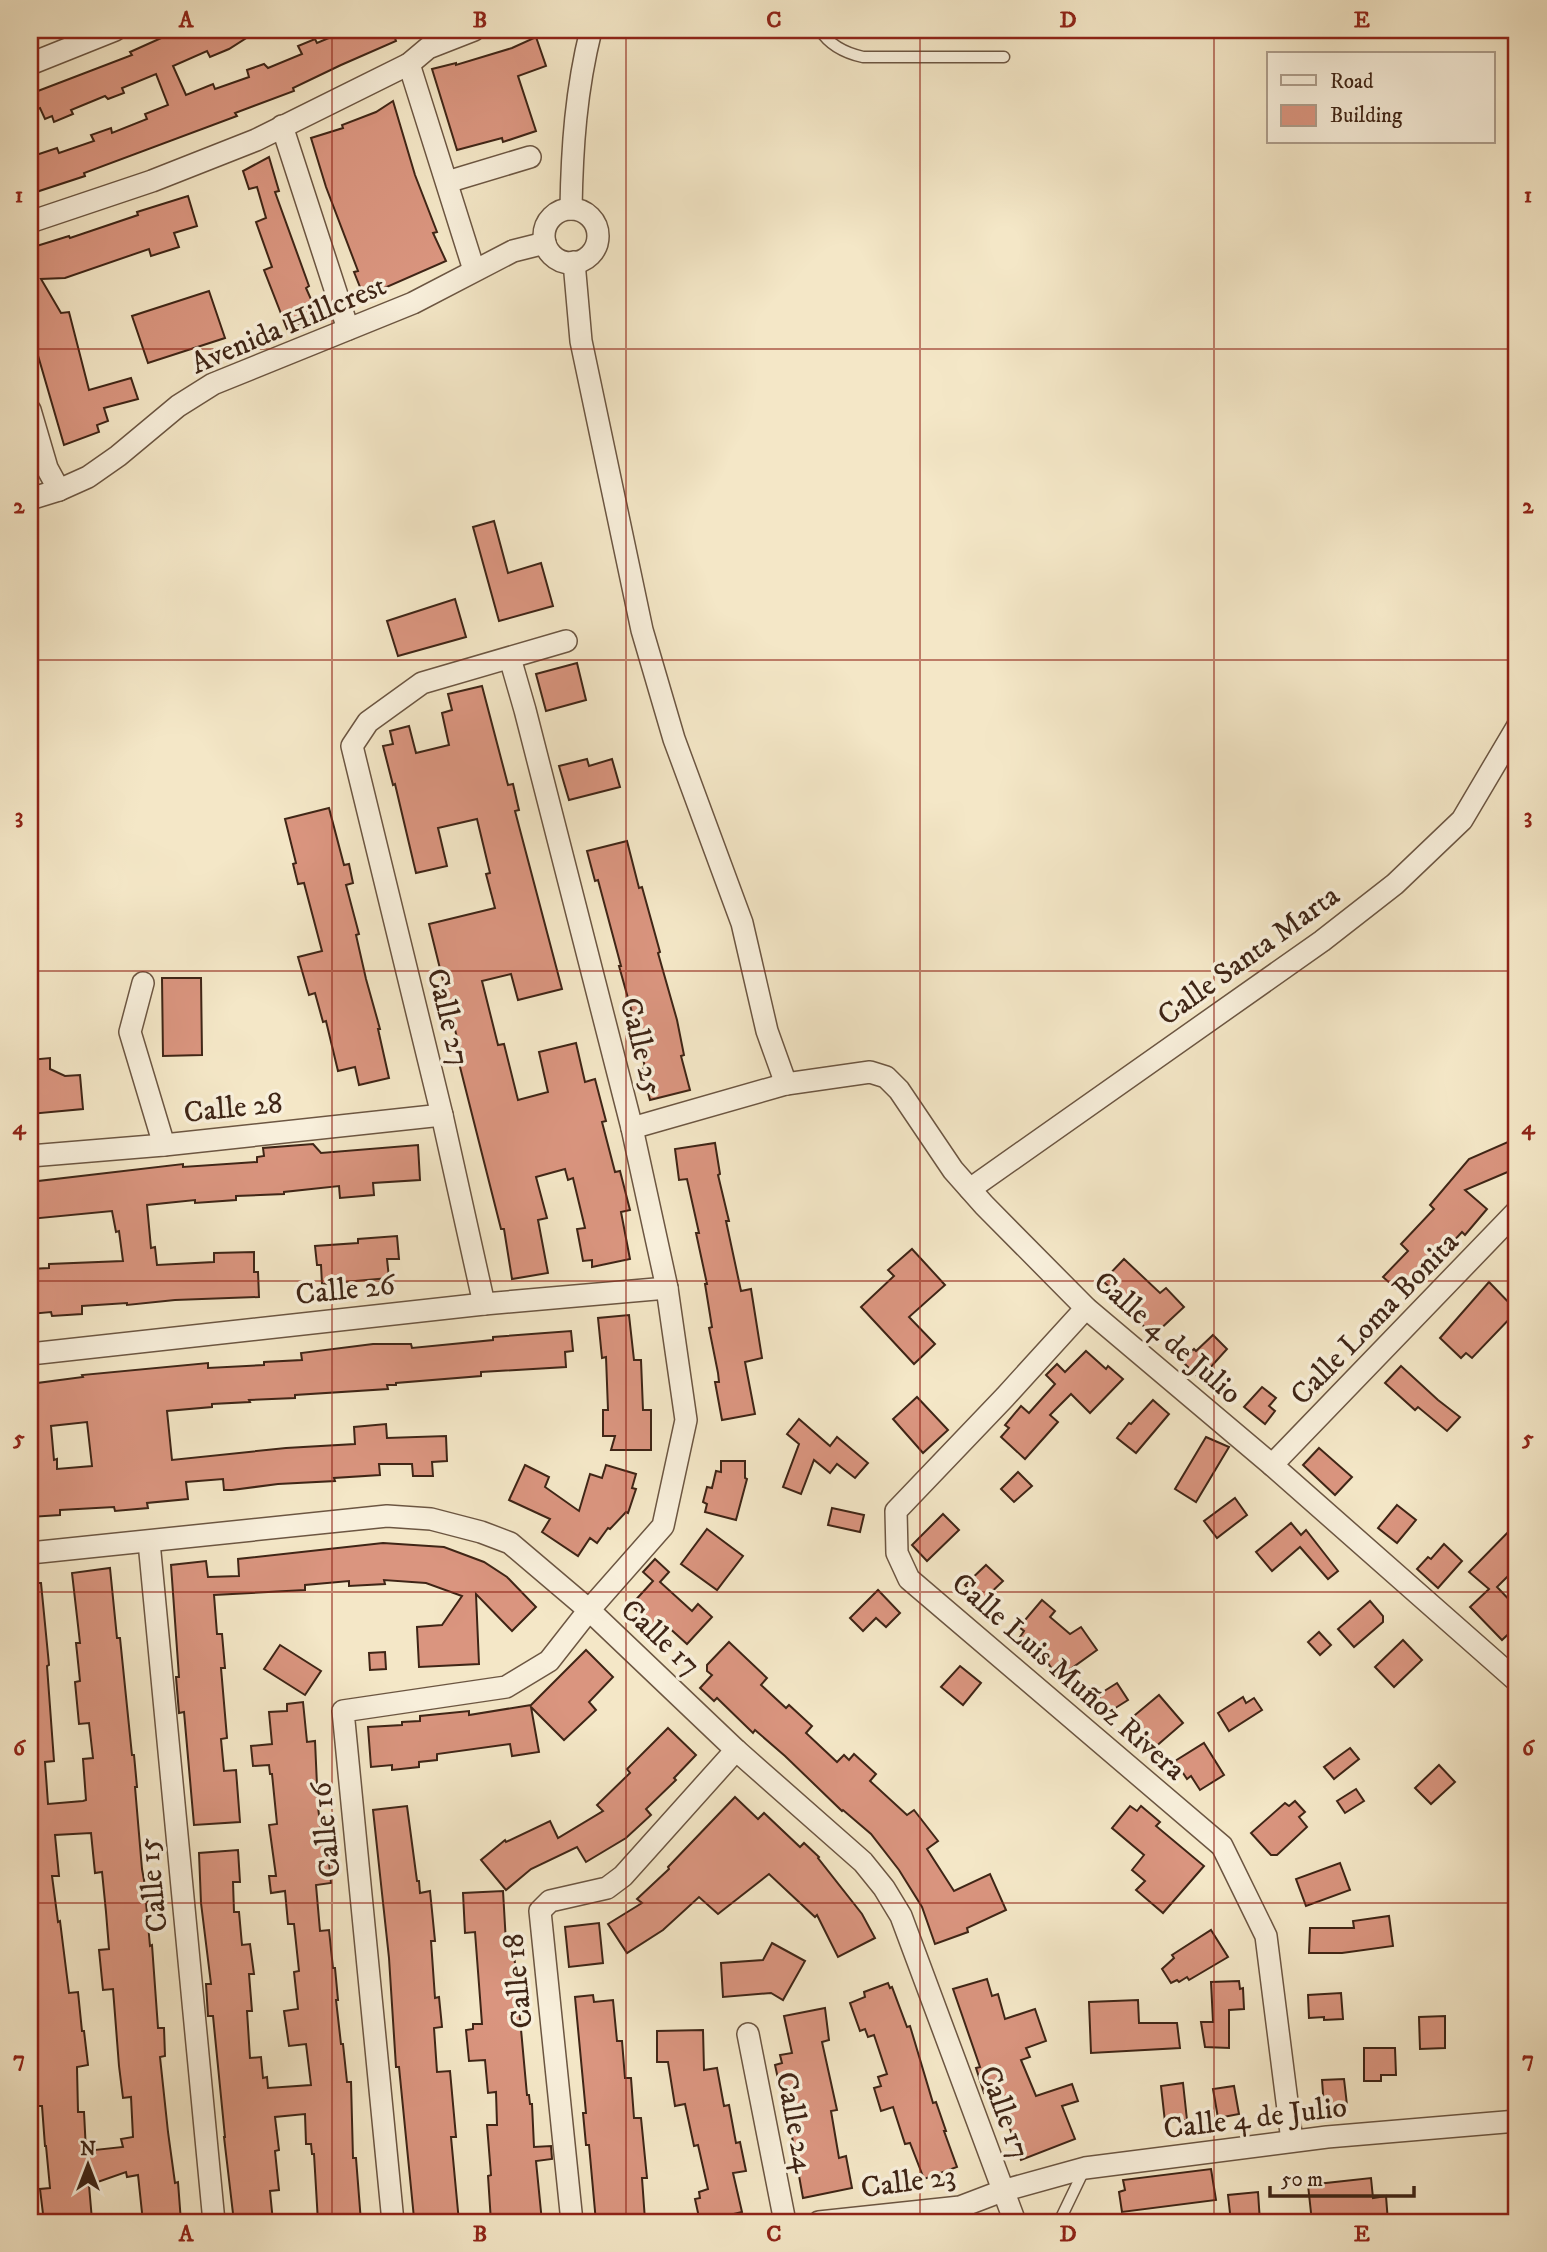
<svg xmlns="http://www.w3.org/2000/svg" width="1547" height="2252" font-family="'IM FELL DW Pica',serif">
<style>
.building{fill:#da957f;stroke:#3f2516;stroke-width:2;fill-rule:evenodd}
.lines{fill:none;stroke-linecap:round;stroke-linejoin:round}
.service-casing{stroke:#6c5642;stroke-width:13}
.minor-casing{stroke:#6c5642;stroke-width:24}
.service{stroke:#f8efdb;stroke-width:10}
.minor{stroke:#f8efdb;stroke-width:21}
.grid{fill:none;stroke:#8f2418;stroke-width:2;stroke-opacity:0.55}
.labels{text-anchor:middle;stroke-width:7;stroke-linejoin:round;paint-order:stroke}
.street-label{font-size:30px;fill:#3f2516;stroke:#f8efdb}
.neatline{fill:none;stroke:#8f2418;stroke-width:2.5}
.grid-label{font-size:23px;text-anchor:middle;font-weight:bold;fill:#8f2418}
</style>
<rect width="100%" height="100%" fill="#f4e7c7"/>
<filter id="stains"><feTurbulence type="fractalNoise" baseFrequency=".00286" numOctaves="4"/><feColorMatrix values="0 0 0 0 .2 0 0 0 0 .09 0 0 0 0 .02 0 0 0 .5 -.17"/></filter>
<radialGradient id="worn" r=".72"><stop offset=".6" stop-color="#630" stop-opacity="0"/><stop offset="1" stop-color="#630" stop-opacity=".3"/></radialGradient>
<g class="building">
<path d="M179 30H259L229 49 210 57 207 51 173 66 186 95 213 84 215 89 249 77 247 70 264 64 268 68 302 54 298 46 315 39 317 43 348 30H392L396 41 341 65 293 88 294 91 235 113 237 116 84 173 85 176 30 194V157L57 148 59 153 94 141 91 135 111 128 112 133 147 119 145 114 168 105 156 74 122 88 124 93 108 99 105 96 71 110 73 114 54 122 52 116 45 119 40 108 30 112V94L132 55 130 52Z"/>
<path d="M536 37 546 66 518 76 536 131 503 142 502 138 457 150 432 69 456 63V65L512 48Z"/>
<path d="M393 101 415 175 437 232 433 233 446 261 364 297 354 272 358 271 326 187 311 138 343 128 342 125 376 112Z"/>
<path d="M269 157 279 191 275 192 309 286 306 288 318 315 287 329 264 270 272 267 256 222 266 218 257 187 249 189 243 171Z"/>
<path d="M188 196 197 226 174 233 179 247 151 256 149 249 65 278 41 279 61 313 69 312 89 390 131 378 138 399 104 408 108 421 97 425 99 432 64 445 30 328V248L69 236 70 238 138 215 137 212Z"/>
<path d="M209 291 225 338 148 363 132 316Z"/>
<path d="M494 521 508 573 541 563 553 606 499 621 473 527Z"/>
<path d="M455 599 466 637 398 656 387 621Z"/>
<path d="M577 663 586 700 546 711 536 674Z"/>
<path d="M482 686 508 785 513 784 519 810 515 811 562 989 518 1000 511 974 482 981 498 1045 504 1044 518 1100 548 1092 539 1052 576 1043 585 1082 595 1079 606 1121 602 1122 615 1172 620 1171 630 1210 621 1212 630 1259 592 1267V1260L583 1261 577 1229 585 1228 573 1178 568 1180 565 1169 536 1177 547 1218 538 1220 548 1273 512 1279 504 1229H501L457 1055 461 1054 429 924 495 908 486 874 490 873 477 819 438 828 447 866 416 873 395 784 393 785 383 746 393 744 390 731 409 726 416 753 449 745 442 713 452 710 448 694Z"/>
<path d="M587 759 589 766 612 759 620 787 569 800 559 766Z"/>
<path d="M329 808 344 865 349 864 353 883 346 885 359 934 356 935 366 979 380 1029H378L389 1078 359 1085 355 1067 338 1071 326 1021 323 1022 315 993 309 995 298 957 322 951 304 883 298 884 293 864 296 863 285 819Z"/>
<path d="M627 841 639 888 642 887 660 952 658 953 677 1020 684 1055 681 1056 690 1090 650 1100 642 1069 645 1068 638 1034 619 966H621L598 880 595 881 587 851Z"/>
<path d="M162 978H201L202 1055 163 1056Z"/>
<path d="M50 1058V1069L65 1076 80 1075 83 1109 30 1114V1060Z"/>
<path d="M1517 1138V1168L1465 1190 1487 1209 1465 1235 1462 1232 1428 1269 1424 1266 1400 1292 1383 1277 1408 1251 1401 1244 1434 1209 1430 1205 1469 1159Z"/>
<path d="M715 1143 720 1174 718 1175 729 1221H726L741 1291 751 1289 762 1358 745 1362 755 1414 722 1420 715 1382H719L718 1373 709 1328 712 1327 705 1284H707L696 1233H699L687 1179 679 1180 675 1149Z"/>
<path d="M313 1144 321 1153 418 1145 420 1180 373 1183 374 1195 340 1198 339 1186 284 1192V1194L236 1196V1200L195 1203V1200L147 1205 151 1248 155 1247 157 1265 214 1262V1253L254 1252V1272H258L259 1297 175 1300 127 1305V1303L82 1306V1314L52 1316 51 1312 30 1314V1269L49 1268V1264L123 1261 119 1231 116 1232 112 1211 30 1219V1182L183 1164V1167L257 1162V1157L264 1156 263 1148Z"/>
<path d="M397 1236 399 1259H387L389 1278 322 1284 321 1265H317L315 1246 358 1243V1239Z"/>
<path d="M912 1249 945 1285 909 1317 935 1344 914 1364 861 1307 894 1276 888 1270Z"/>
<path d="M1124 1259 1160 1293 1166 1288 1184 1307 1156 1333 1150 1327 1147 1330 1131 1312 1133 1310 1103 1281Z"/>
<path d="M1489 1282 1517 1311 1472 1358 1466 1353 1461 1358 1440 1338Z"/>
<path d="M629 1315 634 1360H641L643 1410H651V1450H611L615 1436H603V1410H608L606 1357 602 1358 598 1318Z"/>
<path d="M571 1331 573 1351 565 1352 566 1367 481 1372V1376L396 1383V1385H387L388 1389 295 1395V1398L249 1400 250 1402 212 1404V1407L167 1411 172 1460 286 1448 355 1444 354 1427 386 1424 387 1438 446 1436 447 1461 432 1462 433 1476H413L412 1464H379L380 1475 334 1478 335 1481 278 1484 232 1490H224L223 1479 186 1482 188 1499 147 1503 148 1508 115 1511 114 1507 60 1510V1515L30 1517V1384L83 1377 82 1375 208 1363V1368L264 1365V1362L302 1360 301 1353 373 1344H411L412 1348 493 1340V1337ZM87 1422 92 1466 57 1469V1459L54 1460 51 1426Z"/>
<path d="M1213 1335 1227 1349 1200 1379 1182 1361 1194 1349 1196 1351Z"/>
<path d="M1086 1351 1106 1369 1108 1366 1123 1379 1090 1413 1071 1394 1050 1415 1058 1422 1025 1459 1001 1437 1009 1428 1005 1425 1021 1406 1029 1413 1055 1384 1046 1375 1057 1364 1065 1372Z"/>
<path d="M1401 1366 1438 1400 1460 1417 1447 1431 1418 1407 1415 1410 1385 1383Z"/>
<path d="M1262 1387 1276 1398 1269 1406 1275 1411 1265 1424 1244 1407Z"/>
<path d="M917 1397 948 1430 923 1453 893 1419Z"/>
<path d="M1153 1400 1169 1414 1136 1453 1117 1438 1129 1423 1131 1424Z"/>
<path d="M799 1419 830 1446 837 1437 868 1463 855 1478 837 1464 830 1473 814 1460 801 1494 783 1487 799 1444 787 1434Z"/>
<path d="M1206 1437 1229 1447 1196 1502 1175 1489Z"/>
<path d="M1319 1448 1352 1477 1335 1495 1303 1465Z"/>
<path d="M721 1461H745V1478L747 1479 736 1520 705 1512 707 1504 703 1502 707 1487 712 1488 716 1471 721 1472Z"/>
<path d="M525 1465 549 1477 545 1487 579 1511 590 1474 602 1478 606 1465 636 1474 632 1488 636 1489 628 1513 626 1512 610 1529 608 1528 597 1543 590 1538 578 1556 542 1532 550 1519 509 1500Z"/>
<path d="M1018 1472 1032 1486 1014 1502 1001 1489Z"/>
<path d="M1235 1498 1247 1515 1217 1538 1204 1521Z"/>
<path d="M1397 1505 1416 1520 1397 1543 1378 1528Z"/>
<path d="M832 1508 864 1515 860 1532 828 1525Z"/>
<path d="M943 1514 959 1530 927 1561 912 1545Z"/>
<path d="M1291 1523 1301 1535 1306 1530 1338 1571 1328 1579 1300 1547 1272 1571 1256 1552Z"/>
<path d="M1517 1523V1567L1497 1587 1517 1608V1626L1502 1640 1470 1607 1489 1589 1469 1572Z"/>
<path d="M707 1529 743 1556 717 1590 681 1564Z"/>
<path d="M383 1543 444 1547 484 1562 507 1577 536 1607 512 1631 476 1594 479 1664 419 1667 417 1627 442 1625 462 1596 426 1583 384 1580 385 1584 349 1586V1581L305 1585V1590L214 1595 217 1634H222L225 1668H221L227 1738 221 1739 224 1771 236 1770 240 1822 194 1825 184 1712 179 1713 176 1677H179L171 1565 206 1561 208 1577 239 1576 238 1559Z"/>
<path d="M1444 1544 1462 1561 1438 1588 1417 1569 1428 1557 1431 1559Z"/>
<path d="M655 1559 669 1572 660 1582 692 1611 698 1604 712 1617 687 1644 666 1625 660 1632 631 1605 653 1581 643 1572Z"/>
<path d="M986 1565 1003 1581 983 1600 980 1597 975 1602 964 1591 967 1587 965 1585Z"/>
<path d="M110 1568 117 1638H120L132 1755H134L137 1787H135L142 1869 148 1902H146L150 1946 152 1945 158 2028H164L165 2056 160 2057 168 2132 175 2183 178 2182 181 2222H143L138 2175 127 2177 126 2172 89 2185 92 2220 44 2222 40 2189 50 2188 46 2146H45L42 2106H38L35 2028H32L30 2009V1583H41L49 1665 47 1666 54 1761 45 1762 48 1804 83 1801 86 1800 83 1759 93 1758 89 1723 79 1724 75 1682 80 1681 76 1643H80L72 1573ZM91 1833 95 1873 102 1872 106 1912 109 1949 99 1950 103 1990 113 1989 119 2066 123 2098 131 2097 133 2137 121 2139 123 2147 86 2151 84 2112H78L77 2067 88 2065 84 2031H82L78 1992 69 1993 60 1921 58 1922 52 1876H59L55 1835Z"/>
<path d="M878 1590 900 1613 886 1627 876 1618 863 1631 850 1618Z"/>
<path d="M1042 1600 1055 1611 1050 1617 1070 1634 1081 1627 1097 1650 1058 1678 1044 1657 1020 1637 1024 1631 1019 1627Z"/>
<path d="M1370 1601 1383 1616V1622L1354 1647 1338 1629Z"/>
<path d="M1319 1632 1331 1645 1320 1655 1308 1642Z"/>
<path d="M1403 1640 1422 1660 1394 1687 1375 1667Z"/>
<path d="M729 1642 767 1678 761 1685 786 1708 789 1705 812 1726 806 1733 837 1762 844 1755 849 1760 854 1754 876 1774 870 1781 907 1815 914 1810 938 1841 927 1849 954 1891 990 1874 1006 1910 967 1928 968 1932 935 1944 922 1907 899 1870 871 1834 843 1810 842 1811 785 1756 755 1730 753 1733 717 1698 714 1701 700 1688 712 1675 707 1671V1665Z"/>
<path d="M280 1645 321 1671 305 1695 264 1669Z"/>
<path d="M586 1650 613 1677 589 1702 596 1710 564 1740 531 1707 539 1752 512 1756 510 1744 437 1754V1760L419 1762V1767L392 1770V1765L371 1767 368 1727 402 1725V1722L420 1721V1716L469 1711V1715L531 1705Z"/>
<path d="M385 1652 386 1669 370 1670 369 1653Z"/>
<path d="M960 1666 981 1683 963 1705 941 1687Z"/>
<path d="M1117 1683 1128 1700 1109 1712 1098 1695Z"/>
<path d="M1159 1695 1183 1723 1154 1748 1129 1720Z"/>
<path d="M1243 1697 1246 1703 1254 1698 1262 1710 1229 1731 1218 1713Z"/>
<path d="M303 1702 307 1742 315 1741 318 1807 325 1863H329L331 1883 316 1885 320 1931 329 1930 333 1968H335L338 2000H336L341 2044H343L347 2082H351L353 2158H356L361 2222H318L314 2154H312L311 2144H306L305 2114 275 2117 279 2150 275 2151 279 2190 270 2191 273 2222H234L224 2137H225L213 2016H208L206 1984H211L201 1903 199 1853 238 1850 240 1882H233L234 1912H239L242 1945 250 1944 254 1974H249L252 2011H247L250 2058 261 2057 263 2078 267 2077 268 2088 311 2085 306 2044 289 2046 284 2011 298 2009 294 1972 299 1971 294 1924H288L285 1891 271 1893 269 1876H276L269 1825 277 1824 272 1774H270L269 1765 253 1766 251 1746 272 1744 269 1712 287 1711V1704Z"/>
<path d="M668 1728 696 1755 674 1778 676 1780 646 1809 651 1815 626 1838 586 1862 577 1847 531 1869 506 1890 481 1860 505 1840 506 1842 550 1821 558 1838 603 1811 597 1805 630 1773 627 1769Z"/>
<path d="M1204 1743 1224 1775 1200 1790 1191 1776 1187 1779 1175 1761Z"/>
<path d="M1350 1748 1359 1759 1334 1779 1324 1767Z"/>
<path d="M1439 1765 1455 1782 1431 1804 1415 1788Z"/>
<path d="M1356 1789 1364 1801 1345 1813 1337 1801Z"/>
<path d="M735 1797 758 1819 764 1813 800 1847 804 1843 819 1857 818 1858 862 1914 875 1938 838 1957 817 1915 815 1917 769 1874 718 1914 699 1897 663 1930 627 1953 608 1924 642 1903 637 1899 669 1869 668 1867Z"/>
<path d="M1295 1801 1305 1812 1299 1817 1307 1827 1277 1855H1271L1251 1833 1285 1803 1289 1806Z"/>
<path d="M407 1806 417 1881H419L420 1893 430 1891 435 1941H431L435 1998 439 1997 442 2027 434 2028 437 2072 450 2071 456 2137H451L459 2222H417V2217L414 2218 399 2067H396L389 1958 373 1810Z"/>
<path d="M1130 1806 1137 1811 1141 1806 1160 1822 1156 1826 1204 1866 1163 1913 1136 1890 1145 1881 1132 1870 1144 1855 1112 1828Z"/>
<path d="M1340 1863 1350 1890 1306 1906 1296 1879Z"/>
<path d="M503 1891 506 1943 513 1942 527 2095H529L530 2104H532L534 2147 551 2146 552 2159 536 2161 542 2222H491L488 2176 491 2175 487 2125H497L496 2092 488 2093 485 2060 469 2061 466 2030 473 2029V2024H482L475 1932 465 1933 463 1893Z"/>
<path d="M1389 1916 1393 1946 1342 1953H1309L1310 1928H1354L1353 1921Z"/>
<path d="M599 1923 603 1963 569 1967 565 1927Z"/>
<path d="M1211 1930 1228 1957 1189 1980 1187 1977 1179 1982 1177 1980 1171 1983 1162 1969 1174 1958 1172 1955Z"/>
<path d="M772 1943 805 1961 783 2000 771 1993 723 1997 721 1963 763 1960Z"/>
<path d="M987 1979 992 1996 998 1994 1005 2019 1035 2009 1046 2041 1026 2048 1030 2057 1021 2060 1036 2096 1072 2084 1078 2101 1062 2106 1075 2139 1021 2160 999 2098H997L994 2089 984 2093 976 2068 980 2067 953 1989Z"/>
<path d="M1239 1981 1240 1989 1243 1988 1244 2009 1229 2010V2048L1205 2047 1201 2022H1213L1211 1982Z"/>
<path d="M888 1983 890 1988 892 1987 907 2027 910 2026 933 2103 936 2102 946 2131H944L957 2167 924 2179 910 2143 905 2144 893 2107 881 2111 874 2088 881 2086 878 2077 887 2074 874 2035 868 2037 865 2029 860 2031 850 2003 865 1997 864 1992Z"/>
<path d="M1341 1993 1343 2019 1324 2020V2017L1309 2018 1308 1995Z"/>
<path d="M593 1995 594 2002 613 2000 617 2041H622L625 2078H631L634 2118H641L647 2178H642L645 2220 596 2222 589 2145H586L583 2113H586L575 1997Z"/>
<path d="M1138 2000 1139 2023H1177L1180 2048 1091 2053 1089 2002Z"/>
<path d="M825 2008 829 2040 822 2042 837 2110 831 2111 839 2158 846 2156 852 2188 803 2198 789 2120H787L775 2065 782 2063 780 2055 792 2053 784 2016Z"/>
<path d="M1445 2016V2048L1420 2049 1419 2017Z"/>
<path d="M703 2030 704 2070 717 2068 724 2106 729 2105 736 2143 740 2142 746 2171 733 2173 742 2212 700 2222 695 2199 700 2198 699 2192 708 2189 698 2145 694 2146 685 2104 675 2106 668 2062H657V2031Z"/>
<path d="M1364 2048H1395L1396 2075H1381V2081H1364Z"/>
<path d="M1344 2079 1347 2105 1324 2107 1322 2080Z"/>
<path d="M1183 2083 1187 2120 1165 2122 1161 2086Z"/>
<path d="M1234 2086 1239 2114 1218 2118 1213 2089Z"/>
<path d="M1211 2169 1216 2200 1122 2212 1119 2192 1125 2190 1123 2180Z"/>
<path d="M1371 2178 1373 2198 1386 2196 1388 2222H1312L1308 2185Z"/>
<path d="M1258 2192 1260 2222H1231L1228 2195Z"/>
</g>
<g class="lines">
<defs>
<g id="service">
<path d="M820 30C830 46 845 53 863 57H1004"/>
<path d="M1059 2222 1085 2168"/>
</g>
<g id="minor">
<path d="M30 64 115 30"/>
<path d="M409 64 474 270"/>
<path d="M282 126 348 329"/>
<path d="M447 182 530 157"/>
<path d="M571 209C572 147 576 90 591 30"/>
<circle cx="571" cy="236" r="27"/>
<path d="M30 222 152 181 256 140 409 64 428 48 474 30"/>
<path d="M574 262 581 341 642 630 674 739 742 923 767 1031 786 1084"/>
<path d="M30 410 47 468 59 490"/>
<path d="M30 499 59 490 88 477 118 456 178 406 213 384 413 303 513 251 545 243"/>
<path d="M143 983 130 1032 164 1145"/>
<path d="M632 1128 786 1084 870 1072 886 1077 899 1090 953 1170 984 1205 1086 1308 1272 1465 1517 1681"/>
<path d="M30 1156 164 1145 442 1115"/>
<path d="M970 1189 1322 941 1395 884 1462 820 1517 727"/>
<path d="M484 1304 442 1115 352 746 368 722 422 683 566 641"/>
<path d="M1086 1308 1005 1397 896 1511 897 1553 909 1579 1222 1846 1266 1936 1292 2141"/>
<path d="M30 1354 484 1304 667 1288"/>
<path d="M1272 1465 1517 1211"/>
<path d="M149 1542 214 2222"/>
<path d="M30 1553 387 1516 431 1519 481 1532 510 1543 589 1610 736 1750 863 1862 884 1888 901 1916 1015 2222"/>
<path d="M748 2034 785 2222"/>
<path d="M393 2222 343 1711 506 1687 549 1661 589 1610 663 1526 686 1420 667 1288 632 1128 525 710 510 658"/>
<path d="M572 2222 540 1911 550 1901 607 1888 623 1876 736 1750"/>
<path d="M819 2222 960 2207 1002 2191 1085 2168 1327 2137 1517 2121"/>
</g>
</defs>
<use href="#service" class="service-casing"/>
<use href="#minor" class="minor-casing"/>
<use href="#service" class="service"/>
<use href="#minor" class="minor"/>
</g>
<path class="grid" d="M332 30V2222M626 30V2222M920 30V2222M1214 30V2222M30 349H1517M30 660H1517M30 971H1517M30 1281H1517M30 1592H1517M30 1903H1517"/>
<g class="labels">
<g class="street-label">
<text transform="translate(288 324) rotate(-23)" y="10">Avenida Hillcrest</text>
<text transform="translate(1248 955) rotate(-36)" y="10">Calle Santa Marta</text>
<text transform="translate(449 1017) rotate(76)" y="10">Calle 27</text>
<text transform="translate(642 1046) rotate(76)" y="10">Calle 25</text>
<text transform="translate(233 1107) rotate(-6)" y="10">Calle 28</text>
<text transform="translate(345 1289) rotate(-6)" y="10">Calle 26</text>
<text transform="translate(1374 1318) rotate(-46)" y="10">Calle Loma Bonita</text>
<text transform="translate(1168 1337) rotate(41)" y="10">Calle 4 de Julio</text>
<text transform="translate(661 1637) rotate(43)" y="10">Calle 17</text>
<text transform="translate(1069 1676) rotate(41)" y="10">Calle Luis Muñoz Rivera</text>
<text transform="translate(325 1830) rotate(-96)" y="10">Calle 16</text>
<text transform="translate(152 1885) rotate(-96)" y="10">Calle 15</text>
<text transform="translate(517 1981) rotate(-96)" y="10">Calle 18</text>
<text transform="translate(1005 2112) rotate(70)" y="10">Calle 17</text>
<text transform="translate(1255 2117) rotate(-7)" y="10">Calle 4 de Julio</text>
<text transform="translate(796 2122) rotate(79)" y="10">Calle 24</text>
<text transform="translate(908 2181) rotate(-8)" y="10">Calle 23</text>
</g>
</g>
<rect width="1547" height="2252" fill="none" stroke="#f4e7c7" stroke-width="77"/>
<rect x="1267" y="52" width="228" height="91" fill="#f8efdb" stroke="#ae9e8c" stroke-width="2"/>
<rect x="1281" y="75" width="35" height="10" fill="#f8efdb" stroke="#ae9e8c" stroke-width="2"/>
<text x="1330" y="88" font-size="21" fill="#3f2516">Road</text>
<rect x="1281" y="105" width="35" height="21" fill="#da957f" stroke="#ae9e8c" stroke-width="2"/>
<text x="1330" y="122" font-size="21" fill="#3f2516">Building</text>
<g transform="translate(88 2165)" stroke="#f8efdb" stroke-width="5" paint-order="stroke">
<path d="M0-5L12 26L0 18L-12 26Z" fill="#3f2516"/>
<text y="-10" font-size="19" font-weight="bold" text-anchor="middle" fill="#3f2516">N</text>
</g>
<path d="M1270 2186v10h144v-10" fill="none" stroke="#3f2516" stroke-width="3.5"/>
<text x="1281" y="2186" font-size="21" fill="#3f2516" stroke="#f8efdb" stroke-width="5" paint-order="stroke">50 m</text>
<rect x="38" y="38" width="1470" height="2176" class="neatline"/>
<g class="grid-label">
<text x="186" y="27">A</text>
<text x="480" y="27">B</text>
<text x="774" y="27">C</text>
<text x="1068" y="27">D</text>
<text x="1362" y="27">E</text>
<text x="19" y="202">1</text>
<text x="1528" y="202">1</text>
<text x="19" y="513">2</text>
<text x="1528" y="513">2</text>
<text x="19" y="823">3</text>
<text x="1528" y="823">3</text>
<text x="19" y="1134">4</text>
<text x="1528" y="1134">4</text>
<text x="19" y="1445">5</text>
<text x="1528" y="1445">5</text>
<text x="19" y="1755">6</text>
<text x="1528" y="1755">6</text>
<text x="19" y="2066">7</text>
<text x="1528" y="2066">7</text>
<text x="186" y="2241">A</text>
<text x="480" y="2241">B</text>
<text x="774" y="2241">C</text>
<text x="1068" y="2241">D</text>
<text x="1362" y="2241">E</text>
</g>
<rect width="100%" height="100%" filter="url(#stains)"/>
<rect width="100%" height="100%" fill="url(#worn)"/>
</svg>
